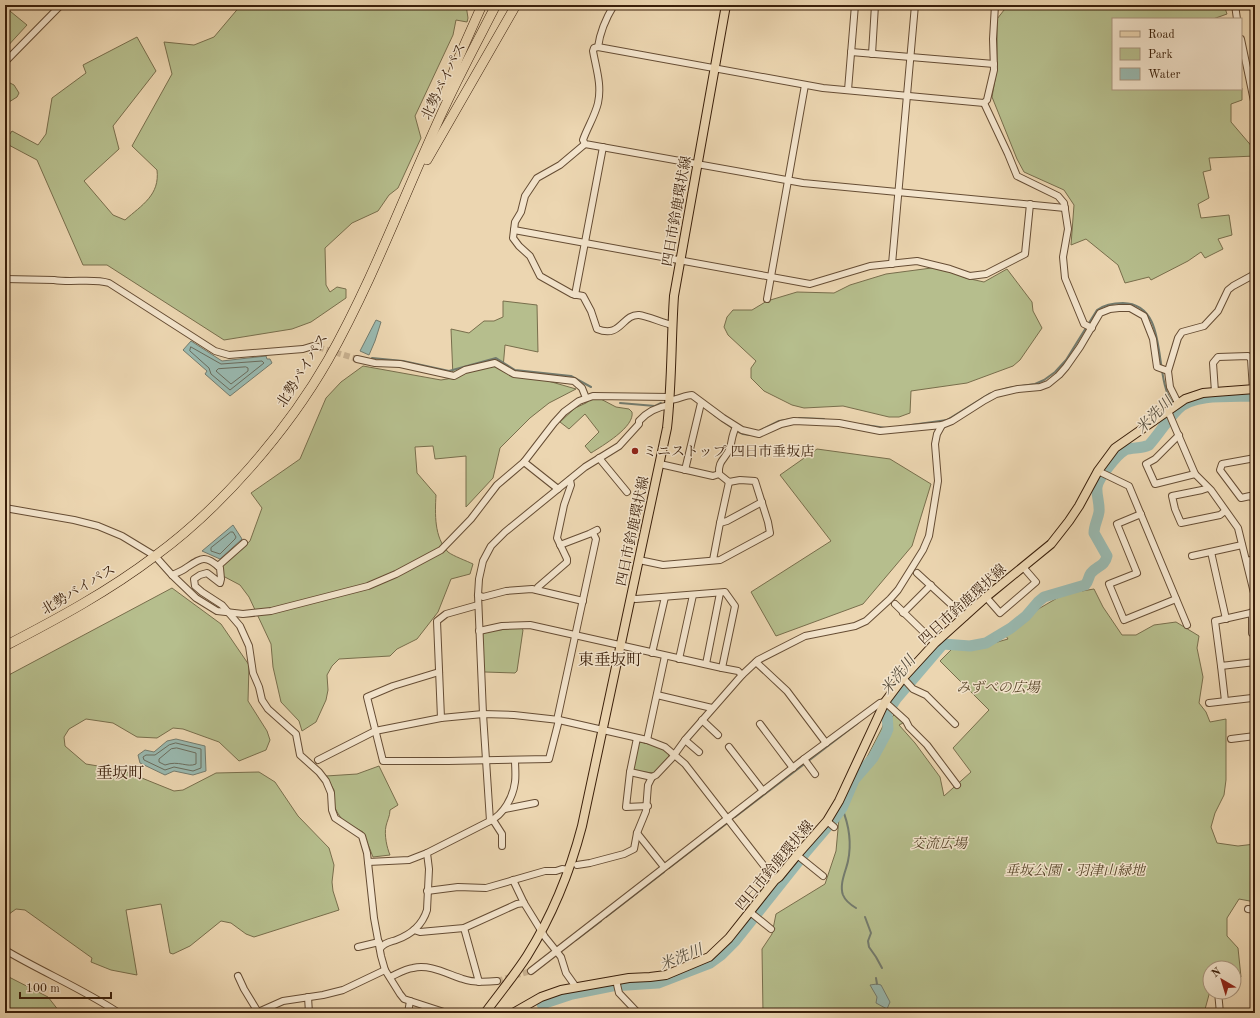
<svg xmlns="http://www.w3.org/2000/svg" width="1260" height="1018" font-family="'Old Standard TT','Noto Serif JP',serif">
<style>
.green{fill:#b6be8d;stroke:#786e4c}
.water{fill:#99b9b0;stroke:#737b6e}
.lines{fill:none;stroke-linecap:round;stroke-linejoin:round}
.shore{stroke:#6a6c5d;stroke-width:1}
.stream{stroke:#737b6e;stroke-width:2}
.river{stroke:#99b9b0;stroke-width:11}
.minor-tunnel{stroke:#c8b190;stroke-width:6;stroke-dasharray:6 3;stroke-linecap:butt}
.minor-casing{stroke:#664d34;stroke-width:8}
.major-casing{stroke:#3a1f0a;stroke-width:10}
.highway-casing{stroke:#3a1f0a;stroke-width:10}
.minor{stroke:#f3e4cc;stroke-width:6}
.major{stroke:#ecd6b1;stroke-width:8}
.highway{stroke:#ecd6b1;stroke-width:9}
.poi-dot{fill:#8f2418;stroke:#f3e4cc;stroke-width:1.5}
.labels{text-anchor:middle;stroke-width:3;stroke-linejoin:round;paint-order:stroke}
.street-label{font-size:14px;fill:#3a1f0a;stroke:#f3e4cc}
.poi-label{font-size:14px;fill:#3a1f0a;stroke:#f3e4cc;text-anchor:start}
.park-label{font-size:14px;font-style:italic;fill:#59472b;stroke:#f3e4cc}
.water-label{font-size:15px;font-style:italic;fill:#564d3c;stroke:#f3e4cc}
.quarter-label{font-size:16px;fill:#3a1f0a;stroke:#f3e4cc}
</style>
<rect width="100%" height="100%" fill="#ecd6b1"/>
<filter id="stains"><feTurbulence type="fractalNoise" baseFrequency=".005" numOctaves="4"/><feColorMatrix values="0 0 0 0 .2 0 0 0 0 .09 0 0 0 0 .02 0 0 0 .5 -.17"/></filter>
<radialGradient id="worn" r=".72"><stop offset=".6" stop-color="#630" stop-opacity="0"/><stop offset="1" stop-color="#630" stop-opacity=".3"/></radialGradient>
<g class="green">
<path d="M241 5H466L468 18 467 22 456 20 453 35 415 116 421 138 398 188 389 195 378 211 352 223 325 248 326 285 330 292 337 287 346 289V298L311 322 292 329 224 340 107 265H83L37 160 5 143V141L12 131 38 145 46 134 52 98 86 73 83 65 137 37 156 71 113 126 119 149 84 181 113 215 125 220C142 205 160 195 157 170L132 146 172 74 164 42 194 45 214 37Z"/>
<path d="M1008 5H1128L1141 7 1145 5H1224L1227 14 1213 19H1113V89L1242 88V100L1231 104V122L1254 149 1255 156 1209 158 1211 170 1203 172 1209 198 1198 204 1201 218 1229 215 1232 235 1218 239 1223 249 1205 258 1201 252 1188 261 1151 280 1149 277 1125 283 1118 265 1086 239 1071 245 1074 205 1064 190 1024 172 1017 159 992 97 997 68V19Z"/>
<path d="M5 7 27 25 5 49Z"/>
<path d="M10 83 14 85 19 93 17 97 9 102 5 113V85Z"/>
<path d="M939 267 966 278 984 282 1007 269 1032 302 1033 311 1042 328 1020 360 1013 366 967 383 911 391 910 413 899 417H889L843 406 804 408 792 405 764 391 751 378V368L756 361 728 335 724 327 727 317 733 310H752L767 301 797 292 834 293 850 285 886 274Z"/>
<path d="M503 301 537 305 538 352 505 345 503 368 576 389 549 403 530 418 500 448 493 478 466 507V456L435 459 433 446 415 447 417 473 436 495C435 514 434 537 448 552 453 556 467 561 473 564L470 574 451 579 438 612 417 639 397 649 390 656 339 659 332 666 327 675 328 690 326 700 316 722 302 731 299 721 281 702 273 667 271 644 249 597 240 585 223 576 222 566 250 541 262 508 251 493 300 459 326 398 341 382 363 366 441 380 453 378 451 329 469 333 484 321H494L503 317Z"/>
<path d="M595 396 616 407 629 409 632 412C635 427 602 446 591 453L585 446 599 432 585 414 569 429 560 422 575 408 586 403Z"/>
<path d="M817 449 890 459 931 484 912 546 863 604 776 636 751 592 831 541 780 475Z"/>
<path d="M1078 586 1082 591 1094 589 1103 607 1122 635H1136L1154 625 1176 622 1199 636 1197 648 1203 677 1199 703 1206 712 1210 722 1226 719V780L1224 795 1215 813 1211 827 1217 843 1238 846 1255 844V902L1239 899 1227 918V936L1238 948 1241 977 1234 982V968H1210V991L1204 1013H763L762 949 772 934 776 914 825 884 836 851 839 818 843 798 852 780 864 763 882 728 884 722V714L892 717 896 713 905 722 899 725 915 743 940 777 944 796 971 772 953 748 989 710 940 661 952 649 987 645 1008 639 1004 633 1040 608Z"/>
<path d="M172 588 221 624 249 665 248 701 267 731 270 740 266 750 239 761 219 742 183 729 173 728 157 738 137 737 113 723 86 719 69 729 64 737 65 746 86 764 122 770 174 791 183 790 216 773 259 772 275 782 298 816 329 848 334 865 332 882 333 891 339 910 254 937 246 934 231 923 221 921 190 946 173 954 170 953 161 904 126 910 137 975 111 970 91 962 92 958 25 910 16 909 5 917V677Z"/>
<path d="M521 627 523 630 517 671 515 673 485 672 483 670 482 634 484 632Z"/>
<path d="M641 742 656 746 669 753V756L654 773 634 771 632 768 638 744Z"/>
<path d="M379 766 398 805 390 810C390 816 387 821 386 826 384 835 387 848 390 855L373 857 363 832 343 821 337 812 334 806V790L326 776 357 774Z"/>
<path d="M5 975 48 997 59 1011V1013H5Z"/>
</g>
<g class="water">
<path d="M376 320 381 322 375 341 369 355 360 351Z"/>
<path d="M191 341 222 361 266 356 267 359H270L272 363 230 396 205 374 207 371 183 350Z"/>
<path d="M233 525 242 539 220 559 202 551Z"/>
<path d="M176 739 205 746 206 771 193 775 174 771 165 775 140 763 138 755 145 750 154 752 167 741Z"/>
<path d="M877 984 881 985 890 1002 887 1009 876 1003 877 997 870 985Z"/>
</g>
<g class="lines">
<g class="shore">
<path d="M191 347 221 364 262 361 264 363 230 390 211 374 209 368 190 351Z"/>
<path d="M246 367 248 368V371L231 384 216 371 218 369Z"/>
<path d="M231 532H233L236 537 235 539 220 554 211 551V548Z"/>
<path d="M176 743 201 749V768L193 771 174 767 165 770 144 760 143 757 146 755H155L169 745Z"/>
<path d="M177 748 196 753V764C187 768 179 760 165 765L159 762V759L171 749Z"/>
</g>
<g class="stream">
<path d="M372 358 403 361 449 371 496 358 515 370 571 376 591 387"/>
<path d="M620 403 655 406 661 403"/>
<path d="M714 415 734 429"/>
<path d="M799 418 824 419"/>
<path d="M858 424 886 428"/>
<path d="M904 426 947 420 989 394 1008 388 1035 384 1044 380 1055 372 1066 360 1097 310C1104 305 1114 303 1123 303 1171 304 1152 378 1173 403"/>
<path d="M763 429 779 421 792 419"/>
<path d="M739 432 743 434 750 435"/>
<path d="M842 808C849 825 852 842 848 861 846 871 839 884 843 895 845 900 851 905 856 908"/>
<path d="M735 817 858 723"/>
<path d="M669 868 726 824"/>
<path d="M606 917 664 872"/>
<path d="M865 917 871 933 868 941 869 947 876 957 882 968"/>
<path d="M576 940 601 921"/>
<path d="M876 978 877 984"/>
</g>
<path class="river" d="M542 1004 572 994 612 986 658 983 710 963 721 955 735 941 805 853 834 819 842 808 854 780 873 758 886 734 888 729 887 713 896 699 943 644 970 646 986 643 1011 628 1026 616 1038 602 1044 597 1085 585C1089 581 1088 577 1091 573 1097 566 1105 566 1107 556L1094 533C1094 525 1098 519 1099 512 1100 504 1096 494 1097 487 1098 479 1117 454 1125 450 1132 447 1141 449 1149 445 1159 434 1167 420 1178 409 1194 393 1233 397 1255 396"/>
<g class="minor-tunnel">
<path d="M318 347 357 359"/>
<path d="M497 981 531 971"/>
</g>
<defs>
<g id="minor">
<path d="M1235 5 1237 19"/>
<path d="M1241 39 1255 106"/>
<path d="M598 47C600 32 606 18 614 5"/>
<path d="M851 52 994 64"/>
<path d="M872 54 875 5"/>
<path d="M5 62 61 5"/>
<path d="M848 90 855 5"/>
<path d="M984 103 823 88 598 47 594 48 593 51C596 68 602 85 598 103 595 116 587 128 583 140L585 144 803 183 1065 208"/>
<path d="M984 103 1008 154 1017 176 1058 196 1064 203 1068 229 1063 257 1065 278 1084 324 1092 328"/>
<path d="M984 103 987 100 994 70 993 39 995 5"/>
<path d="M585 144 560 165 537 178 525 196 521 212 515 222 513 238 519 246 530 256 540 276 572 294 583 296 591 311 597 329C621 339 622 314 639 315 647 316 663 323 672 325"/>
<path d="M514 230 810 284 870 266 917 261 950 269 970 276 986 274 1025 254 1030 204"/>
<path d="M892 264 915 5"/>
<path d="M5 279 54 280C72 283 93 278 109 283L215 351 229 355 303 349 313 346 318 347"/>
<path d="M575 295 603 147"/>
<path d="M767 299 805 85"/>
<path d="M357 359 375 363 400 364 454 376 465 370 495 363 514 374 574 381 582 388 586 398"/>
<path d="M1215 392 1213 363 1218 357 1248 356 1251 359 1253 390"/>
<path d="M670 400C677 400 685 395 692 395L723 418 742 430 759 434 781 424 794 421 839 423 880 431 942 425 952 421 985 400 996 394 1018 389 1040 387 1048 384 1059 375 1066 367 1080 347 1100 313 1110 309 1119 308H1130L1144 316 1153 339 1157 367 1168 371"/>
<path d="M1178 403 1170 387 1168 371 1178 338 1182 332 1204 326 1218 311 1228 290 1233 286 1255 274"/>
<path d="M1168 411 1195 474 1211 490 1238 528 1255 597"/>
<path d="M1179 435 1155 459 1146 464 1155 484 1195 474"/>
<path d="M599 458 627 492"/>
<path d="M1255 458 1222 464 1220 470 1241 498 1250 496 1255 500"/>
<path d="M524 462 558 489"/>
<path d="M660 464 713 476 719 474C718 460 725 460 730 448 732 441 732 434 736 427"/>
<path d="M685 470 701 403"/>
<path d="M1098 471 1129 486 1187 625"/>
<path d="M1208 488 1202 490 1172 496 1175 509 1181 523 1220 515 1225 511"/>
<path d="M5 508 74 520 98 526 122 536 155 556 172 575 196 598 217 611 243 614 271 611 368 586 396 574 441 550 471 519 497 485 524 462 554 423 564 412 579 401 593 396 670 397"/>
<path d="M1141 514 1117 524 1137 573 1109 584 1124 620 1176 599"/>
<path d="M720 523 727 521 762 502"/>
<path d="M560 545 589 534 597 530"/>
<path d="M1211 552 1226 619"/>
<path d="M1192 556 1242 545"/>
<path d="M639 560 663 565 720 560 770 533 768 522 755 481 740 480 729 482 719 474"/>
<path d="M713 560 720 523 729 482"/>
<path d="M1247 561 1255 559"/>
<path d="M218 566 244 543"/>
<path d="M917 573 965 617"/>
<path d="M172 575C177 573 182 571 186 568 201 558 205 554 220 568L221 579 220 583 207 573 200 575 194 579 195 586 202 592 222 605 240 626 249 646 253 673 259 687 262 700 268 709 296 734 300 755 319 772 326 781 331 793 332 810 335 818 362 836 367 853 374 918 381 956 385 970 400 994 404 999 447 1013"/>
<path d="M537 590 538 587 567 562V559L557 538 564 505 571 485 570 480"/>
<path d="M478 595 483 597 506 591 532 589 583 601"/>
<path d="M986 597 1000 613 1036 582 1023 567"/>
<path d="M631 598 636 599 725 592 735 606 722 668"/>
<path d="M895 604 935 643"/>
<path d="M1255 612 1215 621 1221 666 1255 662"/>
<path d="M903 613 931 585"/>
<path d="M479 631 502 626 530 625 722 668 738 671 742 675"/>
<path d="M1252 633V612"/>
<path d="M652 653 665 597"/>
<path d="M679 659 693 595"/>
<path d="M756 662 787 691 826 743"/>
<path d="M706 664 720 593"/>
<path d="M1221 666 1225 701"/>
<path d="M439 672 393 686 367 697 383 761H448L549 759 559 720"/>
<path d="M903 678 913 689 926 695 955 724"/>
<path d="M657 695 712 708"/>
<path d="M1209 703 1252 698"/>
<path d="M441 718 437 621 446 614 478 605"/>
<path d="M557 720 596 539 593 533"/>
<path d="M702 720 718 735"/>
<path d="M760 724 793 768"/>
<path d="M637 738 630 772 652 777"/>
<path d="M1231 739 1255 736"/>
<path d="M647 740 665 656"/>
<path d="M685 740 699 752"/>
<path d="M729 747 763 791"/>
<path d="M804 759 815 774"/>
<path d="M318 760 375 731 441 718 483 714 514 715 559 720 647 740 665 747 685 764 775 880"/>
<path d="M630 772 626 807 648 806"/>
<path d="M505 809 535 803"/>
<path d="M493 820 502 834V846"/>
<path d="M490 821C504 814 513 797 515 782 516 775 515 767 515 760"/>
<path d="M827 821 834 827"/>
<path d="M637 833 664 867"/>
<path d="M797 855 823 876"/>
<path d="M368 862 409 860 427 853"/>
<path d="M577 865 590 863 624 854 634 849 637 833 646 811 648 785 652 777 656 775 672 758 685 740 742 675 758 660 805 636 855 626 866 621 890 599 898 590 923 550 929 536 938 481 935 444 937 434 942 425"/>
<path d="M513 880 524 903 545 937 561 957 566 973 576 987"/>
<path d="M427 891 458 887 486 888 545 871H556L562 869 569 870"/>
<path d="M1248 909 1255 910"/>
<path d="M750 912 771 929"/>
<path d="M464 928 479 982"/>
<path d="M414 930 420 932 464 928 517 904 524 903"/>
<path d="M358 947 379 942"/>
<path d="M380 949C383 943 390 942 396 940 410 935 422 926 427 910L429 869 427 853 490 821 483 714 478 595 479 579 483 561 491 546 505 532 585 467 619 446 639 424V421C647 412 656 407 670 405"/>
<path d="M5 950C42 972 83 989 119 1013"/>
<path d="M531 971 804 759 880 703 885 702 906 721 909 727 927 745 957 785"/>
<path d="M238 976 244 989 258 1012"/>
<path d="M390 977C397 974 405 969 413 968 430 964 447 974 463 979 473 983 486 982 497 981"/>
<path d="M616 980 619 993 638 1013"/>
<path d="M1218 992 1220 1013"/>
<path d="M308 997 309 1013"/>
<path d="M256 1013 283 1001 323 995 343 990 385 970"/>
<path d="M408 1013 410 1001"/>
</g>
<g id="major">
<path d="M485 1013C499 994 514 976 527 956 552 916 570 872 582 826L667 428C672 384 671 340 674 296L726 5"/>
<path d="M513 1013 541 997 561 990 629 978 650 977 666 975 709 957 729 938 775 880 779 877 797 855 827 821 839 801 885 702 903 678 935 643 986 597 1051 544 1069 521 1079 506 1098 471 1115 448 1185 399 1203 393 1215 392 1255 389"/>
</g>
<g id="highway">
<path d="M444 96 459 57 482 5"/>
<path d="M427 160 516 5"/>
<path d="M5 646C57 619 109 591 155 556 221 508 288 430 328 360 372 282 403 198 440 117 457 79 477 42 496 5"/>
</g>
</defs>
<use href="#minor" class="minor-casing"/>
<use href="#major" class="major-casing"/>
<use href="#highway" class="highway-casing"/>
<use href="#minor" class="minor"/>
<use href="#major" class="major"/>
<use href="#highway" class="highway"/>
</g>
<circle class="poi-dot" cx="635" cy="451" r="4"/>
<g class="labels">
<g class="street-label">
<text transform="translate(443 81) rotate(-64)" y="5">北勢バイパス</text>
<text transform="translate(676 211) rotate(-80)" y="5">四日市鈴鹿環状線</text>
<text transform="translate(302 370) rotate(-58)" y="5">北勢バイパス</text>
<text transform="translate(632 531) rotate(-78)" y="5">四日市鈴鹿環状線</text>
<text transform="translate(78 589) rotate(-31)" y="5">北勢バイパス</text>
<text transform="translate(962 604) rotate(-42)" y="5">四日市鈴鹿環状線</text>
<text transform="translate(774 865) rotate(-50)" y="5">四日市鈴鹿環状線</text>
</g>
<g class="poi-label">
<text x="643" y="456">ミニストップ 四日市垂坂店</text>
</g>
<g class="park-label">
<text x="998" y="692">みずべの広場</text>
<text x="939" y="848">交流広場</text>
<text x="1075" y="875">垂坂公園・羽津山緑地</text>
</g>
<g class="water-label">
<text transform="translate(1154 415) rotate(-45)" y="5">米洗川</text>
<text transform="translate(898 675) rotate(-51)" y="5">米洗川</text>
<text transform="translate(681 957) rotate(-22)" y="5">米洗川</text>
</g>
<g class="quarter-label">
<text x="610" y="665">東垂坂町</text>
<text x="120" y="778">垂坂町</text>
</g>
</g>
<rect width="1260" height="1018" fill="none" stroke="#ecd6b1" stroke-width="20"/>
<rect x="6" y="6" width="1248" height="1006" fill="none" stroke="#3a1f0a" stroke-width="2"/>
<rect x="10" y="10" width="1240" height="998" fill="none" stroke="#3a1f0a"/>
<rect x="1112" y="18" width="130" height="72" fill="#f3e4cc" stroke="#a9957e"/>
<rect x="1120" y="31" width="20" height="6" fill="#ecd6b1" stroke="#a9957e"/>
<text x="1148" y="38" font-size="12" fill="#3a1f0a">Road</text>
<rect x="1120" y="48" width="20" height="12" fill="#b6be8d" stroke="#a9957e"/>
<text x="1148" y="58" font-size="12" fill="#3a1f0a">Park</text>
<rect x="1120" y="68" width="20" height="12" fill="#99b9b0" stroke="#a9957e"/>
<text x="1148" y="78" font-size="12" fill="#3a1f0a">Water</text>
<g transform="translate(1222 980) rotate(322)"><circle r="19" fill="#f3e4cc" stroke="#a9957e"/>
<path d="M0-3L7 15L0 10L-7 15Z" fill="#8f2418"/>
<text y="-6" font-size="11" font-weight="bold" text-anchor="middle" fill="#3a1f0a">N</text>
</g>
<path d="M20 992v6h91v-6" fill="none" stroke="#3a1f0a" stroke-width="2"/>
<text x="26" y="992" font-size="12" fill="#3a1f0a" stroke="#f3e4cc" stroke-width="3" paint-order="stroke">100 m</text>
<rect width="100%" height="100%" filter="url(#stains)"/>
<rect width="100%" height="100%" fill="url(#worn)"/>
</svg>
